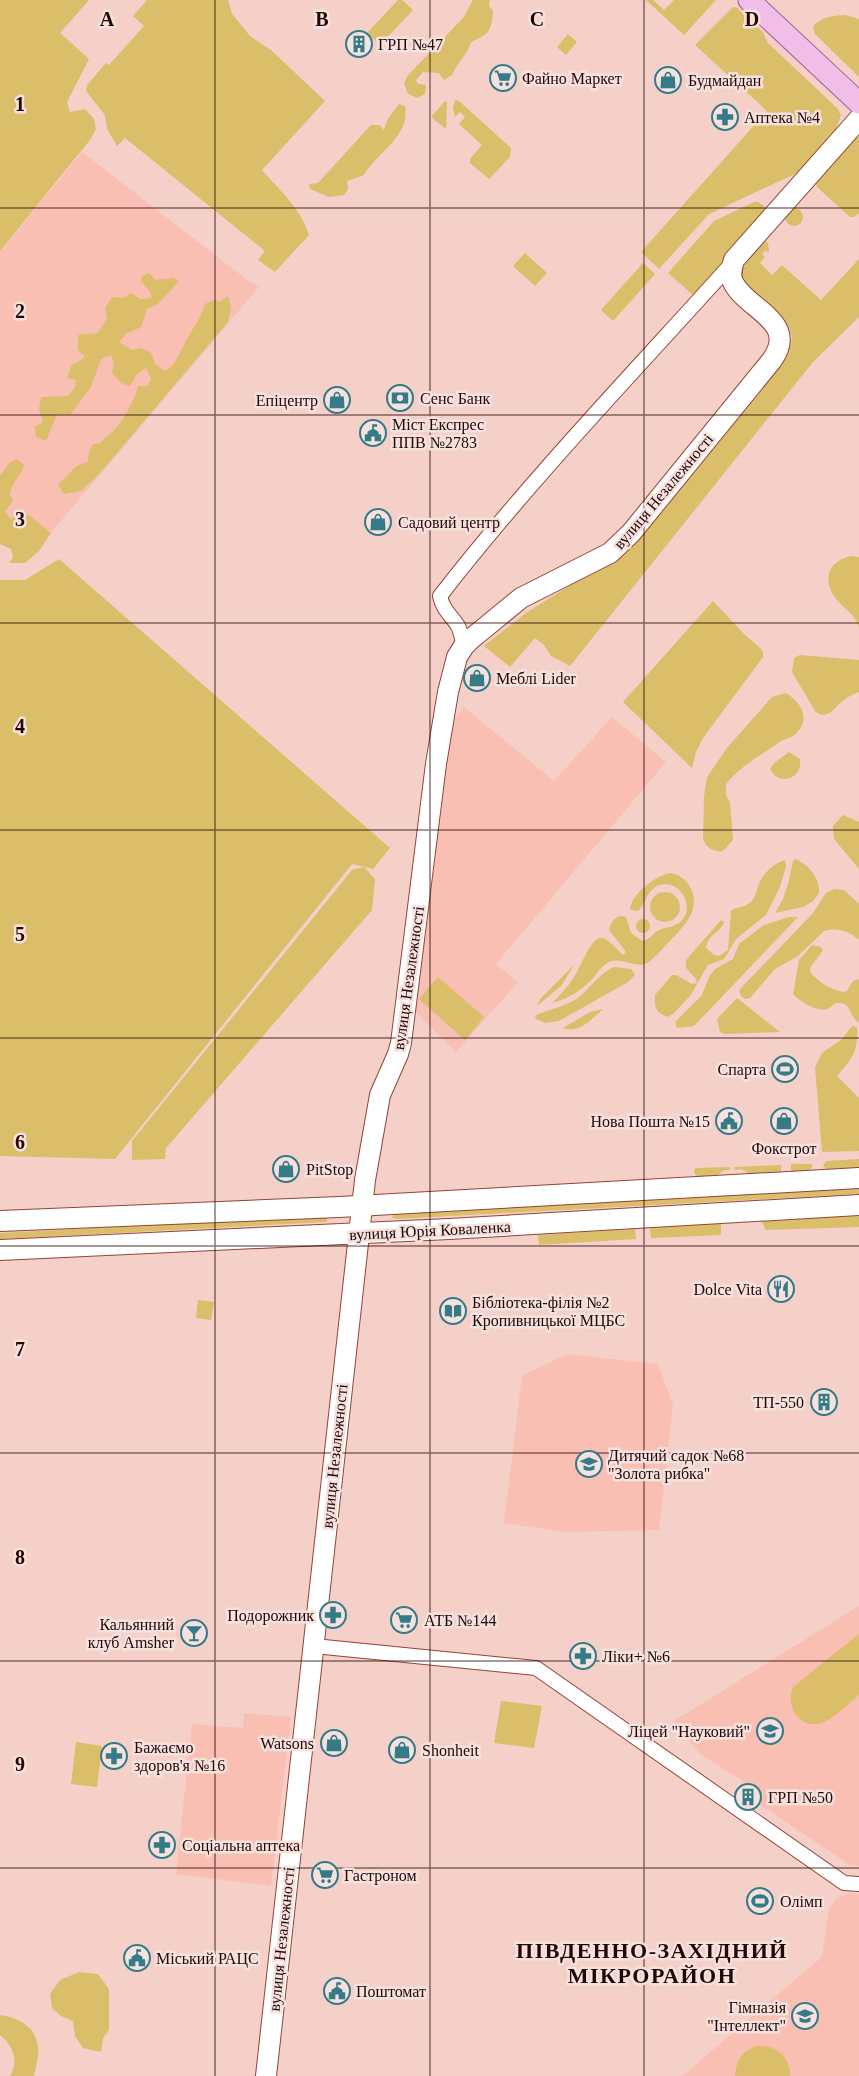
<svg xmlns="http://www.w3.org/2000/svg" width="859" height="2076" font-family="Georgia,serif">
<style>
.built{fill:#fabfb3}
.green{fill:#dabe69}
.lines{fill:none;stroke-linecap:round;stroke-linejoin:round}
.street-casing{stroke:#914436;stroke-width:16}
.secondary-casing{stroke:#914436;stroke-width:22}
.primary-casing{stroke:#a3618f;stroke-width:23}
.street{stroke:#fff;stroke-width:14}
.secondary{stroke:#fff;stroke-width:20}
.primary{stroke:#f1bee9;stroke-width:21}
.grid{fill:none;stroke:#240603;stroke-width:1.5;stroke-opacity:0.55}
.labels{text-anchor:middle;stroke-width:5;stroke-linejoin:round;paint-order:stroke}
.poi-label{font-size:16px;fill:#240603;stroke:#f5e2de;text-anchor:start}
.street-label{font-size:16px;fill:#240603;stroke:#f5e2de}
.district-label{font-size:22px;font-weight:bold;letter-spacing:1.5px;fill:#240603;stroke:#f5e2de}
.grid-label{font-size:20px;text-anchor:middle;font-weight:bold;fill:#240603;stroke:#f5e2de;stroke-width:5;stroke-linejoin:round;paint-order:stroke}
</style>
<rect width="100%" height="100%" fill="#f5d0c9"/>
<g class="built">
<path d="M82 152 250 282 259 287 32 555 0 529V252Z"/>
<path d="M464 707 554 781 612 717 666 762 496 964 518 982 456 1052 414 1011 450 724Z"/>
<path d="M567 1354 658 1364 673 1405 659 1530 565 1532 504 1523 522 1376Z"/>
<path d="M859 1606V1866L850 1865 759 1804 764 1795 700 1754 674 1721Z"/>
<path d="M244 1713 291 1717 271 1886 176 1874 192 1724 243 1728Z"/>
<path d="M850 1893 859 1894V2076H682L822 1957 829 1909 836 1899Z"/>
</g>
<g class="green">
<path d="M0 0H89L60 33 89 59 67 102 70 112 85 109 94 119 96 129 90 140 0 251Z"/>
<path d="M147 0H228L232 14 250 36 271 50 325 101 262 170C280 191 300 207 309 235L275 272 258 260 265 251 125 138 117 146 107 129 105 115 86 91 87 85 106 63 109 65 144 26 133 16Z"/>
<path d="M398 0H402L413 10 380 45 367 33Z"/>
<path d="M473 0H490L489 6 493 11C491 31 490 34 471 42 467 55 457 63 452 75L444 80 439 73 423 72 416 80 418 84 426 85 425 94 417 98 408 94 404 83 408 75 463 18Z"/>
<path d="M646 0H653L664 10 674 0H716L684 35Z"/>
<path d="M733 7H736L763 32 768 43 838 109 841 115 835 132 801 171 709 214 659 269 641 252 767 111 695 45Z"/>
<path d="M845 15 859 19V77L815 34 813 27C821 16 833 16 845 15Z"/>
<path d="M568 34 577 42 566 55 557 47Z"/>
<path d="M455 100 459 101 511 148 510 157 489 179 470 163V159L482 145 459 124 465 117 460 112 455 117 453 108Z"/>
<path d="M445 101 447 102 446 129 431 117Z"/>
<path d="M399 104 405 106C411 136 377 152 364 175L347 181 348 189 344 195 329 197 310 189 309 184 318 183 371 125H379L384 130 387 120Z"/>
<path d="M859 137V213L854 217H850L817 187 815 180 849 141Z"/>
<path d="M754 202H758L764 206 765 211 762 218 693 295 668 273 714 221Z"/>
<circle cx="794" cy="217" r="9"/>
<path d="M762 238 768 243 769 253 766 250 762 254 765 257 760 263 772 275 782 265 821 300 859 259V317L813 362 570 666 551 656 544 645 535 638 510 667 484 646 526 613 626 550 791 344 792 337 789 327 739 277 738 269Z"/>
<path d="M525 253 547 273 535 286 513 266Z"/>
<path d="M643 263 655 274 613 321 601 310Z"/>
<path d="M149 273 155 280 173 278 179 281 158 304 147 309 141 327 126 334 119 342 132 350 141 348 151 353 155 364 165 371C177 365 180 350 187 339 194 326 201 318 205 304L214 300 219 302 228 296C232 306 231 314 227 323L100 473 81 491 64 494 58 484C71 475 71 466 88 462L89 452 93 444 101 443C105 436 110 435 115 429 124 420 135 399 138 386H147L151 379 146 368 137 374 130 386 121 383 112 373 114 362 111 355 101 359 91 387 70 415 57 414 46 441 36 437 35 427 43 422 39 409 41 397 68 396 75 387 76 380 67 378 71 366 85 357 78 350V335L98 333 107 319 105 308 112 297 123 298 131 293 141 299 152 298 149 290 141 282 142 276Z"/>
<path d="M17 459 24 465C21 478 12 480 10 495L13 500 5 512 11 519 16 514 25 512 51 533 39 551 25 563H9L13 557 11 549 0 544V476L10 462Z"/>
<path d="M851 556 859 557V627C855 613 841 607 834 596 822 576 830 561 851 556Z"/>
<path d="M59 559 390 848 373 869 352 864 115 1159 0 1156V580H25Z"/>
<path d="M713 601 744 634 759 647 763 652V657L703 738 696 752 692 768 623 702Z"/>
<path d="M800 655 859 660V692C854 694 849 696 845 699 835 706 828 722 815 711L792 672 794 658Z"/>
<path d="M786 693C802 703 812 720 794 735 791 738 785 739 781 741 763 754 740 766 726 784V795L730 803 733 840 724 850 720 852 711 849 706 845 703 839 704 796 707 777 727 748 772 697Z"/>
<path d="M789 752 800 759C803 779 779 787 770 769L774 763Z"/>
<path d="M843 815 859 822V869L834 839 833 826Z"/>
<path d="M795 859C808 864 820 878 819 893L813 901 803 907 775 913 783 899 788 884 793 861Z"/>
<path d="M785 860 786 866 780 887 766 915 736 939 724 959 708 965 690 996 673 1014 667 1017C656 1013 654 1007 655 995L672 975H676L692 984 697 983 696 979 686 968V960L721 920 724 922C720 933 707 935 706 948L714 955 719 956 728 950 731 911 733 909C737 908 743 907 746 905 757 900 756 890 760 881 765 872 776 862 785 860Z"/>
<path d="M364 867 375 879 372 910 166 1148 165 1159 132 1160V1141L352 870Z"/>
<path d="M671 873C679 875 685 879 689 885 704 909 682 928 667 944 661 950 654 959 647 963 634 969 620 955 607 963 602 966 598 972 594 977 582 990 570 998 552 1003 560 995 568 987 574 977 580 969 590 939 600 938 608 937 617 950 623 955L626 952 609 930C610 922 618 913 626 917L631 933 642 941C652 939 653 932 661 929 667 927 673 927 679 923 700 907 675 872 654 888 646 894 645 905 638 911L631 910 630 908C633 893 656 875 671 873Z"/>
<path d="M834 889 844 890 859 904V940C849 931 837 927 824 931L798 956 775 969 750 998 745 999 741 996 739 991 741 988 813 913 826 893Z"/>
<circle cx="665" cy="907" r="15"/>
<path d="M789 917H798L694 1026 677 1028 675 1022 702 995 709 977 715 969 733 959 739 944 764 925Z"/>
<circle cx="643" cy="926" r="7"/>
<path d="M812 945 821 947 823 950 810 968V972C819 983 830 989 843 992L847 991 853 981 859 979V1023C850 1018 852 1004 840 1003 834 1002 832 1007 827 1009 816 1012 801 1002 793 994L799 960Z"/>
<path d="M575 964 561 986 537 1006 540 999Z"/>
<path d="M614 967 631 969 635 975 628 982 559 1021 545 1023 536 1019 535 1016 538 1014C552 1009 566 1006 578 998 590 989 600 972 614 967Z"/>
<path d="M438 977 484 1017 465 1040 419 999Z"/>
<path d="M737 998 780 1032 725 1034 720 1032 717 1019Z"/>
<path d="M603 1009C592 1019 579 1034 563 1028L590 1012Z"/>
<path d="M852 1026 857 1027C859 1051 851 1060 837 1076L859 1098V1151L822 1152 815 1067 822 1053 842 1039Z"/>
<path d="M859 1159V1168L826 1169 823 1166 826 1161Z"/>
<path d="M791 1164H812V1167L808 1172 791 1173Z"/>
<path d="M781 1165V1174L752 1175 742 1169 735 1170V1167Z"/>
<path d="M730 1167V1170H724L715 1177 699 1178 694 1173 695 1168Z"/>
<path d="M859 1188V1194L395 1219 392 1217 395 1213Z"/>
<path d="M859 1215V1227L766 1230 761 1220Z"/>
<path d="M325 1216 328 1219 326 1222 0 1239V1233Z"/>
<path d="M721 1222V1235L651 1238 650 1227Z"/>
<path d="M635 1229 636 1239 539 1245 538 1235Z"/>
<path d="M198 1300 214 1302 211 1320 196 1318Z"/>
<path d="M859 1634V1695C848 1704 837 1716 824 1722 801 1732 783 1706 794 1686Z"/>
<path d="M501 1701 542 1706 534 1748 494 1743Z"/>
<path d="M76 1742 102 1746 97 1787 71 1784Z"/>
<path d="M79 1972 98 1974 109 1989V2030L103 2038 101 2052 83 2048 75 2036 73 2021 61 2016 52 2008 50 1994 60 1980Z"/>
<path d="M0 2015C23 2018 41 2031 38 2057 37 2063 35 2070 34 2076H10C20 2061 12 2044 0 2035Z"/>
<path d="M758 2046C777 2045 790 2057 790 2076H735C736 2061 742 2050 758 2046Z"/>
</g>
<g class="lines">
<defs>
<g id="street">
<path d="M464 646C462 639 461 632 458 626 451 615 443 610 440 596 531 479 634 372 733 262"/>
<path d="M314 1646 536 1668 844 1883 859 1884"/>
</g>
<g id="secondary">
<path d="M0 1221 339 1207 859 1178"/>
<path d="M0 1250 449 1229 859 1205"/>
<path d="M266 2076 365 1180 380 1095 398 1054 401 1043 436 764 448 692 457 657 464 646 471 639 521 598 610 553 631 533 772 360C799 322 748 310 734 284 729 276 732 268 734 260L859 119"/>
</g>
<path id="primary" d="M749 0 859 103"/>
</defs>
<use href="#street" class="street-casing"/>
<use href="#secondary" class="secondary-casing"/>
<use href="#primary" class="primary-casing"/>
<use href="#street" class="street"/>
<use href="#secondary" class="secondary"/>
<use href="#primary" class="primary"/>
</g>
<path class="grid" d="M215 0V2076M430 0V2076M644 0V2076M0 208H859M0 415H859M0 623H859M0 830H859M0 1038H859M0 1246H859M0 1453H859M0 1661H859M0 1868H859"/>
<defs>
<symbol id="building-ring" viewBox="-11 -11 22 22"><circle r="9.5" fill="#f5e2de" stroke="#347a87" stroke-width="1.5"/><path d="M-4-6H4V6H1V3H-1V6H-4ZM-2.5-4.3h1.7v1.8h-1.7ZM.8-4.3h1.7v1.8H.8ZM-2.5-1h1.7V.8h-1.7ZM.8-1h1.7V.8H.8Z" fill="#347a87"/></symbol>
<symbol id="supermarket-ring" viewBox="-11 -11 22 22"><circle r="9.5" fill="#f5e2de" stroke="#347a87" stroke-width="1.5"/><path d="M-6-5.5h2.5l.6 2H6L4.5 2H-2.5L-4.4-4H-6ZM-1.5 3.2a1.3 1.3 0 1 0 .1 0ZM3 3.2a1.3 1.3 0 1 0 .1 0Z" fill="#347a87"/></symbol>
<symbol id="shop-ring" viewBox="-11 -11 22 22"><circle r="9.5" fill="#f5e2de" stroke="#347a87" stroke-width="1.5"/><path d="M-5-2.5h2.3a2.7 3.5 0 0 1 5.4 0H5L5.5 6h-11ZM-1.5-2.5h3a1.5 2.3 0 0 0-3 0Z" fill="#347a87"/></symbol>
<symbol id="pharmacy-ring" viewBox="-11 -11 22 22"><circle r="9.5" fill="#f5e2de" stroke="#347a87" stroke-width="1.5"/><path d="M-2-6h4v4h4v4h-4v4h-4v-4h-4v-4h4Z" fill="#347a87"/></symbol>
<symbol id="bank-ring" viewBox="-11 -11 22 22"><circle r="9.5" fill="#f5e2de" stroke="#347a87" stroke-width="1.5"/><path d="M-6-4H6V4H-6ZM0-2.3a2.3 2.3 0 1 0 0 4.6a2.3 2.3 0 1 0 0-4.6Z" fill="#347a87"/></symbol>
<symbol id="civic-ring" viewBox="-11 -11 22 22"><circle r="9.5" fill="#f5e2de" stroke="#347a87" stroke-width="1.5"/><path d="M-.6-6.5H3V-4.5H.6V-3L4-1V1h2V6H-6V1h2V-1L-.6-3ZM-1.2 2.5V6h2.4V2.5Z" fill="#347a87"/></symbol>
<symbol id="stadium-ring" viewBox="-11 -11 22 22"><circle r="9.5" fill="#f5e2de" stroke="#347a87" stroke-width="1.5"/><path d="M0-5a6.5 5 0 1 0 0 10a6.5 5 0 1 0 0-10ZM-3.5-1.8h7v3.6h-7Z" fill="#347a87"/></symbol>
<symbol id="restaurant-ring" viewBox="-11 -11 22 22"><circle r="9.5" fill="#f5e2de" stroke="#347a87" stroke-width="1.5"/><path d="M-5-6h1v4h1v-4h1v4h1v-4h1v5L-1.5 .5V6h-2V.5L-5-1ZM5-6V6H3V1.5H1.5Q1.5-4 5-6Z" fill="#347a87"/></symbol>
<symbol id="library-ring" viewBox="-11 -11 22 22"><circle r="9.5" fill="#f5e2de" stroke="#347a87" stroke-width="1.5"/><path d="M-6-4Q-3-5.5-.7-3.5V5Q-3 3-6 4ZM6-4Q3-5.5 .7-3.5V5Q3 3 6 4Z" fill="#347a87"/></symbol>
<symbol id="school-ring" viewBox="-11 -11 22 22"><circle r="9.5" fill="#f5e2de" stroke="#347a87" stroke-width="1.5"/><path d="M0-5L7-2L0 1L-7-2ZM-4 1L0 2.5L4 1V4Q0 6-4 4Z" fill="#347a87"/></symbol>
<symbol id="bar-ring" viewBox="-11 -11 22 22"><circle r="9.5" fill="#f5e2de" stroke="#347a87" stroke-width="1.5"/><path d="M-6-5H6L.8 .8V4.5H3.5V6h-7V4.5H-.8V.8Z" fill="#347a87"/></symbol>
</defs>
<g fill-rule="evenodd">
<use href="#building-ring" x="344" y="29" width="30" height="30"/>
<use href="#supermarket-ring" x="488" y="63" width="30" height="30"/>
<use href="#shop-ring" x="653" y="65" width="30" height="30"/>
<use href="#pharmacy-ring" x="710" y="102" width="30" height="30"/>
<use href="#bank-ring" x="385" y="383" width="30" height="30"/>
<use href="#shop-ring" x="322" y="385" width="30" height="30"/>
<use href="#civic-ring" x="358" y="418" width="30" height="30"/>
<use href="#shop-ring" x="363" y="507" width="30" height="30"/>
<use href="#shop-ring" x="462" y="663" width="30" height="30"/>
<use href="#stadium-ring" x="770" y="1054" width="30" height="30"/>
<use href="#civic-ring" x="714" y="1106" width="30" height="30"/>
<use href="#shop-ring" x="769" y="1106" width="30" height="30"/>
<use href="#shop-ring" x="271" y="1154" width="30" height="30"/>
<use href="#restaurant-ring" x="766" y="1274" width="30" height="30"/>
<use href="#library-ring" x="438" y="1296" width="30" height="30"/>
<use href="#building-ring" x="809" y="1387" width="30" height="30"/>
<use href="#school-ring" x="574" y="1449" width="30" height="30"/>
<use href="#pharmacy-ring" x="318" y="1600" width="30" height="30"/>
<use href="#supermarket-ring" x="389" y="1605" width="30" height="30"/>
<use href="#bar-ring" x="179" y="1618" width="30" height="30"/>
<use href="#pharmacy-ring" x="568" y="1641" width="30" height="30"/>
<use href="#school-ring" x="755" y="1716" width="30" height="30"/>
<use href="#shop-ring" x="319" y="1728" width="30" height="30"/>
<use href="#shop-ring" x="387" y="1735" width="30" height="30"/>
<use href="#pharmacy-ring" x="99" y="1741" width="30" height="30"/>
<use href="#building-ring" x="733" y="1782" width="30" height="30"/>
<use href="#pharmacy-ring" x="147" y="1830" width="30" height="30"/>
<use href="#supermarket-ring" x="310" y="1860" width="30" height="30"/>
<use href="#stadium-ring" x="745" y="1886" width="30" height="30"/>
<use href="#civic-ring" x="122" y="1943" width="30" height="30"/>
<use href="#civic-ring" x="322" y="1976" width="30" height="30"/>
<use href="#school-ring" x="790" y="2001" width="30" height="30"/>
</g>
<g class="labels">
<g class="poi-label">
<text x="378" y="50">ГРП №47</text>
<text x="522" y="84">Файно Маркет</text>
<text x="688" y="86">Будмайдан</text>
<text x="744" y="123">Аптека №4</text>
<text x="420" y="404">Сенс Банк</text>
<text x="318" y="406" text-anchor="end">Епіцентр</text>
<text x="392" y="430">Міст Експрес<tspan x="392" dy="18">ППВ №2783</tspan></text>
<text x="398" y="528">Садовий центр</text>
<text x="496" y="684">Меблі Lider</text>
<text x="766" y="1075" text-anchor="end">Спарта</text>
<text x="710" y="1127" text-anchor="end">Нова Пошта №15</text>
<text x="784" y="1154" text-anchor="middle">Фокстрот</text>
<text x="306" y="1175">PitStop</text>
<text x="762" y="1295" text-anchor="end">Dolce Vita</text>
<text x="472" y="1308">Бібліотека-філія №2<tspan x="472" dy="18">Кропивницької МЦБС</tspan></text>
<text x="804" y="1408" text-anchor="end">ТП-550</text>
<text x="608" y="1461">Дитячий садок №68<tspan x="608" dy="18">"Золота рибка"</tspan></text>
<text x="314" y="1621" text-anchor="end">Подорожник</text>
<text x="424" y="1626">АТБ №144</text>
<text x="174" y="1630" text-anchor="end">Кальянний<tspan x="174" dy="18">клуб Amsher</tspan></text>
<text x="602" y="1662">Ліки+ №6</text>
<text x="750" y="1737" text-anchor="end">Ліцей "Науковий"</text>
<text x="314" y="1749" text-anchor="end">Watsons</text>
<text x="134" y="1753">Бажаємо<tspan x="134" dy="18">здоров'я №16</tspan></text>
<text x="422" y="1756">Shonheit</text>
<text x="768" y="1803">ГРП №50</text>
<text x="182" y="1851">Соціальна аптека</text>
<text x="344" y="1881">Гастроном</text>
<text x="780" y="1907">Олімп</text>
<text x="156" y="1964">Міський РАЦС</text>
<text x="356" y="1997">Поштомат</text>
<text x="786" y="2013" text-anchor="end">Гімназія<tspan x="786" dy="18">"Інтеллект"</tspan></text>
</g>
<g class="street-label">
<text transform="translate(663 491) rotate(-50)" y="6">вулиця Незалежності</text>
<text transform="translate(408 978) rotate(-82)" y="6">вулиця Незалежності</text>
<text transform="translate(430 1230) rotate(-3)" y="6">вулиця Юрія Коваленка</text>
<text transform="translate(334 1456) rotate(-84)" y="6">вулиця Незалежності</text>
<text transform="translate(281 1939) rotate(-84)" y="6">вулиця Незалежності</text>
</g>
<g class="district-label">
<text x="652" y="1958">ПІВДЕННО-ЗАХІДНИЙ<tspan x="652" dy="25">МІКРОРАЙОН</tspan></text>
</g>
</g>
<g class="grid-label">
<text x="107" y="26">A</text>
<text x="322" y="26">B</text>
<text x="537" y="26">C</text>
<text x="752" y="26">D</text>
<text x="20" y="111">1</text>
<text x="20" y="318">2</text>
<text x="20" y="526">3</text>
<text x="20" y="733">4</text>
<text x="20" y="941">5</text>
<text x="20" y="1149">6</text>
<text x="20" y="1356">7</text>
<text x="20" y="1564">8</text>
<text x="20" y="1771">9</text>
</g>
</svg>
